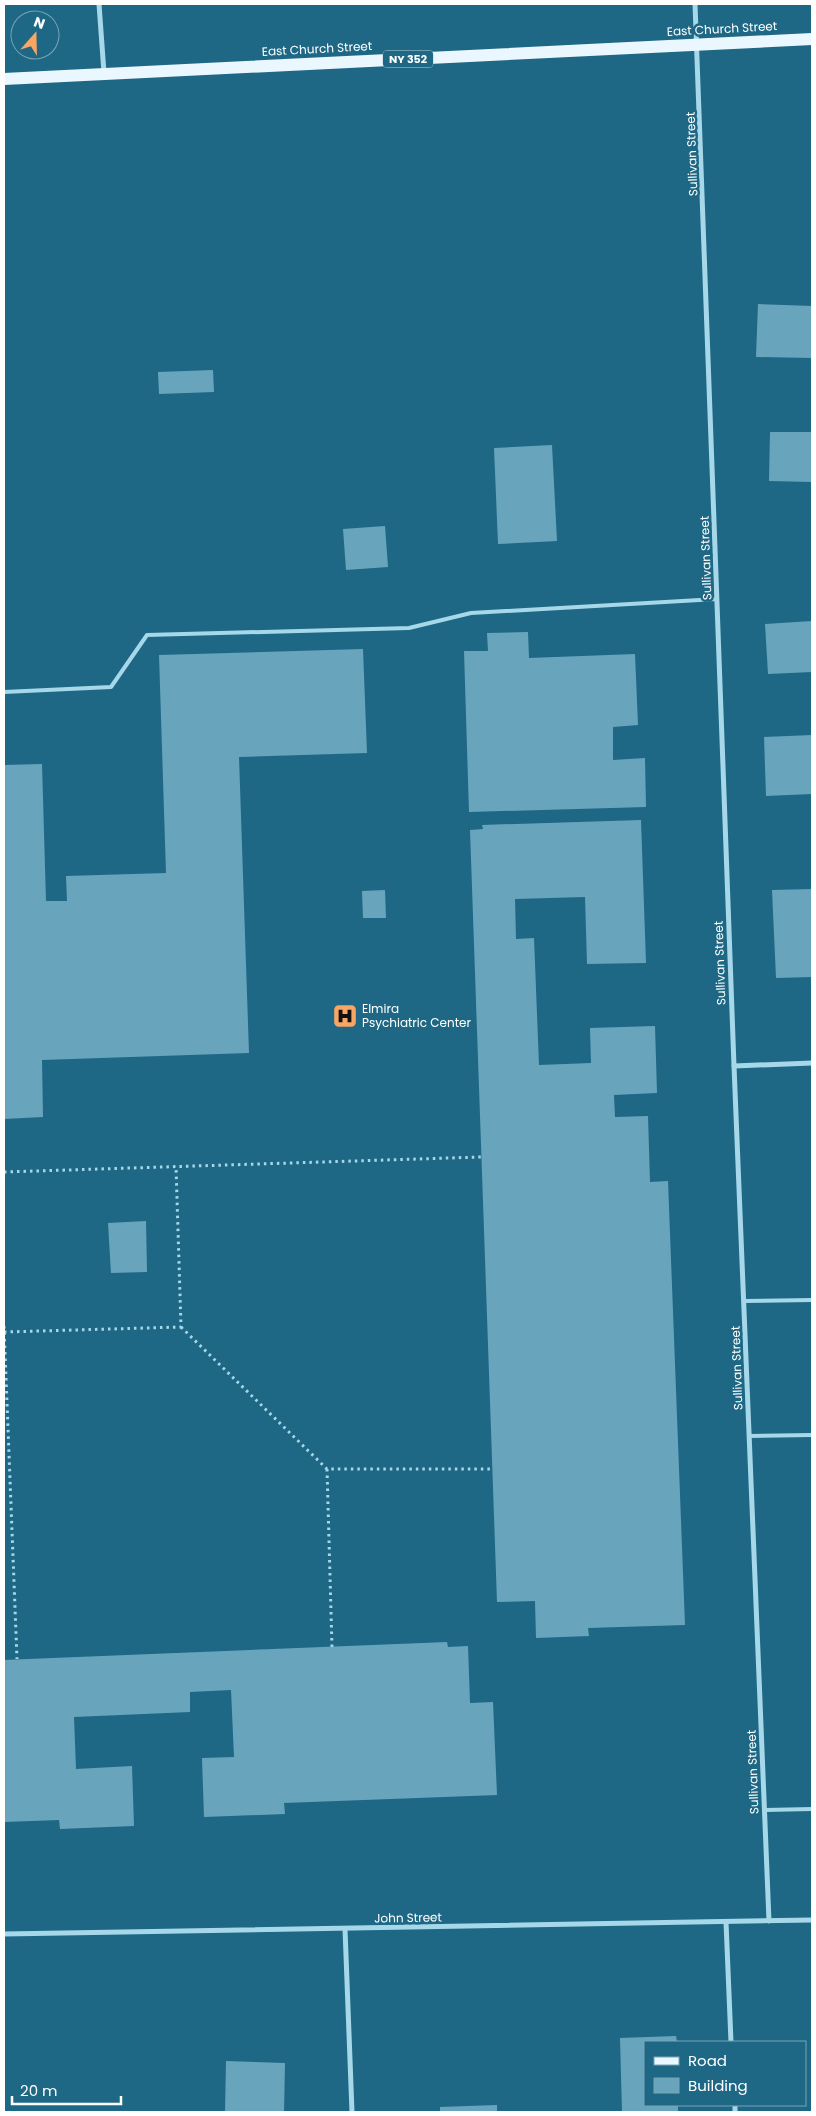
<svg xmlns="http://www.w3.org/2000/svg" width="816" height="2116" font-family="Poppins,sans-serif">
<style>
.building{fill:#68a5bd}
.lines{fill:none;stroke-linecap:round;stroke-linejoin:round}
.path{stroke:#a6d8ea;stroke-width:3;stroke-dasharray:2.5 4;stroke-linecap:butt}
.service{stroke:#a6d8ea;stroke-width:4}
.minor{stroke:#a6d8ea;stroke-width:5}
.primary{stroke:#eaf7fe;stroke-width:12}
.labels{text-anchor:middle;stroke-width:5;stroke-linejoin:round;paint-order:stroke}
.shield{fill:#1e6885;stroke:#bcd2da;stroke-width:1}
.shield-label{font-size:11px;font-weight:bold;fill:#fff}
.street-label{font-size:12px;fill:#fff;stroke:#1e6885}
.poi-label{font-size:12px;fill:#fff;stroke:#1e6885;text-anchor:start}
</style>
<rect width="100%" height="100%" fill="#1e6885"/>
<g class="building">
<path d="M758 304 812 306V358L756 357Z"/>
<path d="M213 370 214 392 159 394 158 372Z"/>
<path d="M770 432H812V482L769 481Z"/>
<path d="M552 445 557 541 498 544 494 448Z"/>
<path d="M385 526 388 567 346 570 343 529Z"/>
<path d="M812 621V672L768 674 765 624Z"/>
<path d="M528 632 529 658 635 654 638 725 613 727V760L645 758 646 807 469 812 464 651H488L487 633Z"/>
<path d="M363 649 367 753 239 757 249 1053 42 1060 43 1117 4 1119V765L42 764 46 901H67L66 876 166 873 159 655Z"/>
<path d="M812 735V794L766 796 764 737Z"/>
<path d="M641 820 646 963 587 964 585 897 515 899 516 939 534 938 539 1065 591 1063 590 1028 655 1026 657 1093 614 1095 615 1117 648 1116 650 1182 668 1181 685 1625 588 1628 589 1636 536 1638 535 1601 497 1602 470 830 483 829 482 825Z"/>
<path d="M812 889V977L776 978 772 890Z"/>
<path d="M385 890 386 918H363L362 891Z"/>
<path d="M146 1221 147 1272 111 1273 108 1223Z"/>
<path d="M447 1642 448 1647 468 1646 470 1703 493 1702 497 1795 284 1803 285 1814 204 1817 202 1758 234 1757 231 1690 190 1692V1712L74 1717 76 1769 132 1766 134 1826 60 1829 59 1820 4 1822V1660Z"/>
<path d="M676 2036 677 2042H645V2105H678V2112H622L620 2038Z"/>
<path d="M226 2061 285 2063 284 2112H225Z"/>
<path d="M497 2105V2112H440V2107Z"/>
</g>
<g class="lines">
<g class="path">
<path d="M4 1172 481 1157"/>
<path d="M4 1326 17 1659"/>
<path d="M181 1327 327 1469H492"/>
<path d="M4 1332 181 1327 176 1166"/>
<path d="M327 1469 332 1647"/>
</g>
<g class="service">
<path d="M4 692 111 687 147 635 409 628 471 613 717 599"/>
<path d="M744 1301 812 1300"/>
<path d="M750 1436 812 1435"/>
<path d="M765 1810 812 1809"/>
</g>
<g class="minor">
<path d="M99 4 104 73"/>
<path d="M695 4 734 1066 769 1921"/>
<path d="M734 1066 812 1063"/>
<path d="M726 1922 731 2042"/>
<path d="M345 1929 352 2112"/>
<path d="M4 1934 812 1920"/>
<path d="M735 2105V2112"/>
</g>
<path class="primary" d="M4 79 812 39"/>
</g>
<defs>
<symbol id="hospital-square" viewBox="-11 -11 22 22"><rect x="-9" y="-9" width="18" height="18" rx="4" fill="#f9a564" stroke="#1e6885"/><path d="M-5-5h3v3.5h4V-5h3V5h-3V1.5h-4V5h-3Z" fill="#111"/></symbol>
</defs>
<g fill-rule="evenodd">
<use href="#hospital-square" x="331" y="1002" width="28" height="28"/>
</g>
<g class="labels">
<rect class="shield" x="383" y="50.5" width="50" height="17" rx="4"/>
<g class="shield-label">
<text x="408" y="63">NY 352</text>
</g>
<g class="street-label">
<text transform="translate(722 29) rotate(-3)" y="4">East Church Street</text>
<text transform="translate(317 49) rotate(-3)" y="4">East Church Street</text>
<text transform="translate(692 154) rotate(-92)" y="4">Sullivan Street</text>
<text transform="translate(706 558) rotate(-92)" y="4">Sullivan Street</text>
<text transform="translate(720 963) rotate(-92)" y="4">Sullivan Street</text>
<text transform="translate(737 1368) rotate(-92)" y="4">Sullivan Street</text>
<text transform="translate(753 1772) rotate(-92)" y="4">Sullivan Street</text>
<text transform="translate(408 1918) rotate(-1)" y="4">John Street</text>
</g>
<g class="poi-label">
<text x="362" y="1013">Elmira<tspan x="362" dy="14">Psychiatric Center</tspan></text>
</g>
</g>
<rect width="816" height="2116" fill="none" stroke="#ffffff" stroke-width="10"/>
<rect x="644" y="2041" width="162" height="65" fill="#1e6885" stroke="#78a4b6"/>
<rect x="654" y="2057" width="25" height="8" fill="#eaf7fe" stroke="#78a4b6"/>
<text x="688" y="2066" font-size="15" fill="#ffffff">Road</text>
<rect x="654" y="2078" width="25" height="15" fill="#68a5bd" stroke="#78a4b6"/>
<text x="688" y="2091" font-size="15" fill="#ffffff">Building</text>
<g transform="translate(35 35) rotate(20)"><circle r="24" fill="#1e6885" stroke="#78a4b6"/>
<path d="M0-4L9 19L0 12L-9 19Z" fill="#f9a564"/>
<text y="-8" font-size="14" font-weight="bold" text-anchor="middle" fill="#ffffff">N</text>
</g>
<path d="M12 2096v8h109v-8" fill="none" stroke="#ffffff" stroke-width="2.5"/>
<text x="20" y="2096" font-size="15" fill="#ffffff" stroke="#1e6885" stroke-width="4" paint-order="stroke">20 m</text>
</svg>
